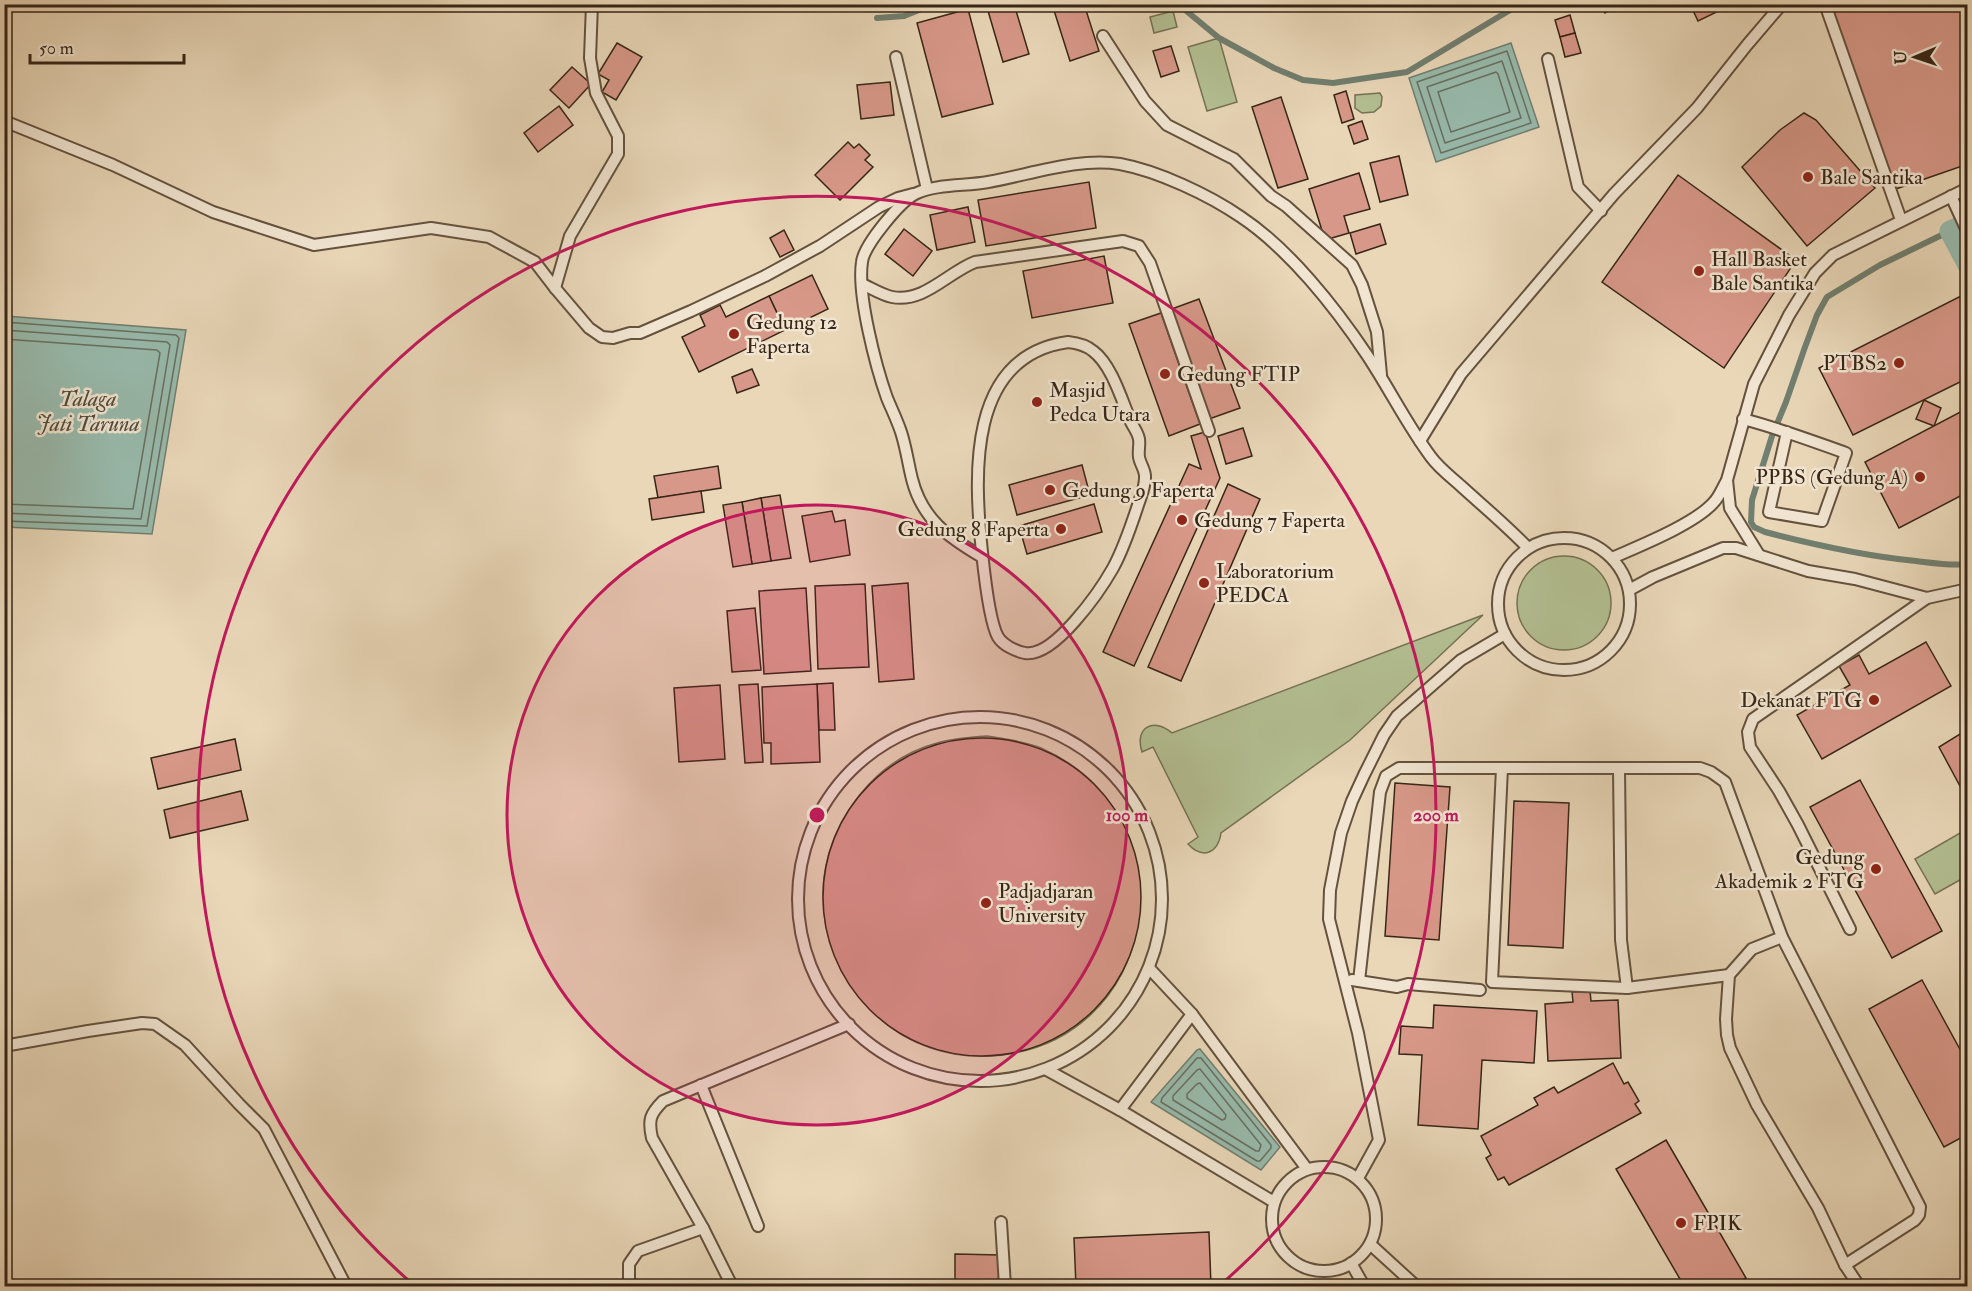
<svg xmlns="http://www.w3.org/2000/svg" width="1972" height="1291" font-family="'IM FELL Double Pica',serif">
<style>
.green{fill:#b3bf92;stroke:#757254;stroke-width:1.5;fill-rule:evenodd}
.water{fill:#98baac;stroke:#717f70;stroke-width:1.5}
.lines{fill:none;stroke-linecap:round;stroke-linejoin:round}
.shore{stroke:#687061;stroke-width:1.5}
.stream{stroke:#717f70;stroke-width:6}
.canal{stroke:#98baac;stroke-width:21}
.building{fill:#d89889;stroke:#372616;stroke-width:1.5}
.service-casing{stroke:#64523e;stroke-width:14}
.service{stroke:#f1e5d1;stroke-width:10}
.ring{fill:none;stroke:#c2185b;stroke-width:3}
.poi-dot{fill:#8f2418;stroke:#f1e5d1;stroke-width:2}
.labels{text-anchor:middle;stroke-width:5;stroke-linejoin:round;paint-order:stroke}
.poi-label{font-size:21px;fill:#372616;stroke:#f1e5d1;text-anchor:start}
.water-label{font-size:22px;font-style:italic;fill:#4f4b3c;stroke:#f1e5d1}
.centre{fill:#c2185b;stroke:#f1e5d1;stroke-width:3}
.ring-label{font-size:18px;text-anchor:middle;font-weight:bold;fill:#c2185b;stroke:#f1e5d1;stroke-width:5;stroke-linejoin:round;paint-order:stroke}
</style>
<rect width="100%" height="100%" fill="#e9d7b8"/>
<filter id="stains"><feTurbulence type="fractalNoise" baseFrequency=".00333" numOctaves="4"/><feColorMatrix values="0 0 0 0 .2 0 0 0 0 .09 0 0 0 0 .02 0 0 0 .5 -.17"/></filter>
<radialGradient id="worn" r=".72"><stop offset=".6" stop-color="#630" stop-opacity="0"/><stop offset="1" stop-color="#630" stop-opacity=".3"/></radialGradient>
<g class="green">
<path d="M1173 11 1177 27 1154 33 1150 17Z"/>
<path d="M1219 38 1237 102 1207 111 1188 47Z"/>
<path d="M1380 93 1382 97 1381 106 1374 112 1362 113 1355 108V95Z"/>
<circle cx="1564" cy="603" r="47"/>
<path d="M1483 615 1350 740 1221 833C1218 853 1203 860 1188 844L1198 837 1153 747 1142 752C1134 727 1154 717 1172 733Z"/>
<path d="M987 736C1006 739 1024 741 1041 748 1197 817 1160 1048 989 1056 950 1058 908 1045 878 1017 839 982 818 930 824 877 832 816 877 759 937 743 954 738 970 737 987 736ZM964 780H988C987 802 996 814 1018 801 1039 811 1059 829 1070 850L1037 865C1018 829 971 822 941 848 929 858 923 874 920 889L867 888C869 843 899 802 941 786 948 784 957 782 964 780ZM1075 860 1080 875 1093 872C1096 895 1096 919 1085 941L1071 935 1064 949 1050 966 1025 939C1041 920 1047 899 1041 875ZM867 901 921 903C936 951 971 966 1017 946L1042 973 1034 979 1024 982C1000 973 999 989 1004 1007 955 1021 895 988 876 941L888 938 893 933 892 919C884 912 879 914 869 916Z"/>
<path d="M1967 829V876L1935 894 1915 859Z"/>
</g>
<g class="water">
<path d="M1511 43 1539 127 1436 162 1409 78Z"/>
<path d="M5 316 186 330 152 534 5 527Z"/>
<path d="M1200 1049 1280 1147 1261 1170 1151 1102 1197 1050Z"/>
</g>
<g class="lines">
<g class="shore">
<path d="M1507 51 1531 123 1441 153 1417 82Z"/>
<path d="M1502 61 1521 118 1445 143 1427 87Z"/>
<path d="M1496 72 1498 74 1510 112 1451 132 1438 92Z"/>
<path d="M4 322 176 335 179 338 147 526 4 521"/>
<path d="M4 330 167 342 170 345 141 519 4 513"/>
<path d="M4 339 157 350 160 353 133 509 4 504"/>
<path d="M1201 1058 1271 1145V1148L1260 1161H1257L1161 1102 1162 1098 1197 1058Z"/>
<path d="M1200 1069 1261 1145 1259 1151H1256L1173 1100V1096L1197 1070Z"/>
<path d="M1200 1083 1226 1115 1225 1119 1222 1120 1187 1098V1094L1197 1084Z"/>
</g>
<g class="stream">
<path d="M1178 4 1219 38 1274 68 1303 80 1333 83 1407 72 1520 4"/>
<path d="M877 18 904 16 934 4"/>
<path d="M1950 231 1880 265 1827 297 1817 315 1805 347 1786 402 1772 436 1752 500 1751 522 1754 527 1765 532C1815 545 1865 556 1916 561 1933 563 1951 566 1968 564"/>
</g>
<path class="canal" d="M1968 223 1950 231 1968 265"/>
</g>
<g class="building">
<path d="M986 4H1014L1029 54 1003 62Z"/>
<path d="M1052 4H1084L1099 51 1070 61Z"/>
<path d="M1601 4H1620L1605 13Z"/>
<path d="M1690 4H1723L1725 8 1698 21Z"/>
<path d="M1857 4H1962L1968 20V164L1893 190 1831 13Z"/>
<path d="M968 9 993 104 942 117 917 23Z"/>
<path d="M1570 15 1575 33 1560 37 1555 20Z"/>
<path d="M1575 33 1581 53 1565 57 1560 37Z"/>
<path d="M617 43 642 57 616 100 602 92 609 80 598 74Z"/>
<path d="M1171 46 1179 71 1161 77 1153 51Z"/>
<path d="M572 67 591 84 569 108 550 90Z"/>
<path d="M890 82 894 115 861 119 857 85Z"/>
<path d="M1346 91 1354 119 1342 123 1334 95Z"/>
<path d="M1281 97 1308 179 1278 188 1252 107Z"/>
<path d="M559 106 573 125 538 152 524 133Z"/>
<path d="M1804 113 1816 120 1875 188 1807 246 1742 167 1780 130Z"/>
<path d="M1362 121 1368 139 1354 144 1348 126Z"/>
<path d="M848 142 854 148 859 144 870 155 865 160 873 167 840 200 815 175Z"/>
<path d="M1399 156 1408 195 1380 202 1370 163Z"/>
<path d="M1359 173 1370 209 1344 216 1349 233 1325 240 1309 189Z"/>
<path d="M1678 175 1796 260 1724 368 1602 282Z"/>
<path d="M1089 182 1096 228 986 246 978 200Z"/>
<path d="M968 207 975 242 937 250 930 215Z"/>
<path d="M1380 224 1386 244 1356 254 1350 233Z"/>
<path d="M904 229 932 251 913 276 885 254Z"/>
<path d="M784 230 794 250 780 257 770 238Z"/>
<path d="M1104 256 1113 303 1032 318 1023 271Z"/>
<path d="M812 275 828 309 785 330 769 296Z"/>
<path d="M769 296 785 330 699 372 682 337 705 326 700 315 720 305 726 317Z"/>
<path d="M1961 296 1968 308V378L1853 435 1819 368Z"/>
<path d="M1199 299 1240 408 1209 419 1169 310Z"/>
<path d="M1161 313 1200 424 1169 436 1129 324Z"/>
<path d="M752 369 759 385 737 393 732 377Z"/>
<path d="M1924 400 1941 408 1934 426 1916 419Z"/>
<path d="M1968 408V492L1899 528 1865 462Z"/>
<path d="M1243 428 1252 456 1226 464 1218 436Z"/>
<path d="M1205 432 1220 478 1134 666 1103 652 1189 464 1201 469 1191 436Z"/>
<path d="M1082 465 1090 495 1017 515 1009 485Z"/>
<path d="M718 466 721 488 658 498 654 476Z"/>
<path d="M1228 484 1260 499 1181 681 1148 667Z"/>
<path d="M701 491 704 512 652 520 649 499Z"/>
<path d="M780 495 791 558 771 561 761 498Z"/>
<path d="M761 498 771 561 752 564 742 502Z"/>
<path d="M742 502 752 564 733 567 723 505Z"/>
<path d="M1094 504 1102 532 1027 554 1019 526Z"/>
<path d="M832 511 835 522 845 520 850 555 810 562 802 516Z"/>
<path d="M908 583 914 679 879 682 872 586Z"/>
<path d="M865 584 869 667 818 669 815 586Z"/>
<path d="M806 588 811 671 764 674 759 591Z"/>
<path d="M755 608 761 670 732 672 727 611Z"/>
<path d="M1926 642 1951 686 1822 759 1797 715 1850 685 1839 666 1859 655 1869 674Z"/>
<path d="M833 683 835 730H819L817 684Z"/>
<path d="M758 684 763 762 745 763 739 685Z"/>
<path d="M817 684 820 762 771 764V743H764L762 687Z"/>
<path d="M720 685 725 759 679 762 674 688Z"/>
<path d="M1968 729V801L1939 747Z"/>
<circle cx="982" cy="897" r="159"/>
<path d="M235 739 241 770 158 789 151 758Z"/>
<path d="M1860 780 1942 931 1892 958 1810 807Z"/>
<path d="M1395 783 1450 787 1439 940 1385 936Z"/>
<path d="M241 791 248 820 170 838 164 810Z"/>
<path d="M1514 801 1569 803 1563 948 1508 945Z"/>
<path d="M1922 980 1968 1064V1134L1944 1147 1869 1009Z"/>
<path d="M1590 991 1591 1001 1618 1000 1621 1058 1548 1061 1545 1004 1573 1002 1572 992Z"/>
<path d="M1434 1005 1537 1011 1534 1063 1482 1060 1478 1129 1418 1125 1422 1055 1399 1054 1401 1026 1433 1028Z"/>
<path d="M1613 1063 1624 1084 1628 1082 1639 1101 1635 1104 1641 1113 1509 1185 1504 1177 1498 1180 1486 1158 1491 1155 1481 1136 1538 1105 1534 1098 1554 1087 1558 1093Z"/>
<path d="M1666 1140 1746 1278 1731 1286H1684L1616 1169Z"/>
<path d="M1209 1232 1211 1286H1076L1074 1238Z"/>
<path d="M955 1254 1000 1255V1286H955Z"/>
</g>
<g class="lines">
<defs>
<g id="service">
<path d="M1825 4 1901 220"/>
<path d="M1103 36 1145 101 1167 125 1234 159 1271 196 1286 206 1352 265 1362 285 1377 332 1381 375"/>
<path d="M896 57 927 189"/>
<path d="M1548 59 1578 187 1601 211"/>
<path d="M4 121 113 165 213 212 314 245 431 228 489 237 535 262 555 288 589 328 602 337 613 338 630 333H640L691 311 765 276 820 246 879 207 898 198 913 194"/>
<path d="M1951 196 1968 233"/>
<path d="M862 284C871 288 882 295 892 297 924 303 947 273 975 262L1123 241 1139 246 1150 263 1209 431"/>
<path d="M555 288 570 236 618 154V136L596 93 590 58 592 4"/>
<path d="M1068 342C1077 343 1086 345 1093 351 1112 365 1122 401 1131 422 1134 428 1138 433 1139 439 1140 445 1138 451 1139 457 1140 464 1146 471 1145 478 1145 487 1141 496 1138 505 1131 526 1124 548 1113 568 1100 591 1054 658 1025 653 1015 651 1003 645 998 637 989 621 984 571 982 552 974 475 967 356 1068 342Z"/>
<path d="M1743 419C1778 428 1812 441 1846 453L1822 521 1769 512 1787 432"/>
<path d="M1420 441 1461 374 1614 194 1697 108 1747 45 1782 4"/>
<circle cx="1564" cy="604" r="66"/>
<path d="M1759 555 1730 508 1727 480 1754 384 1789 315 1815 273 1833 255 1968 188"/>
<path d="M982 557C948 537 922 519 912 479 908 463 906 447 901 432 897 420 892 410 887 398 876 367 857 295 862 262 864 245 901 200 917 193 937 184 967 186 988 182 1029 175 1078 157 1120 164 1158 171 1209 195 1241 217 1289 249 1335 307 1367 355 1389 388 1407 425 1431 457 1439 468 1451 477 1461 486 1484 507 1507 526 1528 548"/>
<path d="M1612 558C1639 546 1695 524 1714 502 1719 497 1722 489 1726 482"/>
<path d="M1629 590 1653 577 1723 548H1736L1808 571 1855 579 1927 598 1968 589"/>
<circle cx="980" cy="899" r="182"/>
<path d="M1502 768 1492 982 1627 988"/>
<path d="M1619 769 1621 940 1627 988 1729 975"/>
<path d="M1850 929 1798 825 1779 791 1750 747 1748 732 1753 719 1927 598"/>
<path d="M1782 937 1752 949 1729 975 1726 1019 1727 1035 1730 1048 1757 1105 1818 1208 1845 1265"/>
<path d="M1149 968 1192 1014 1307 1169"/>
<path d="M1352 980 1397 987 1408 984 1480 990"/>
<path d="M1359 981 1380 792 1386 776 1399 768H1700L1711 772 1725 782 1782 937 1920 1207 1919 1215 1915 1220 1845 1265 1859 1286"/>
<path d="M4 1046 88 1031 142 1023 155 1024 185 1045 239 1104 264 1129 346 1286"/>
<path d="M1047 1070 1120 1110 1274 1202"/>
<path d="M701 1085 758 1226"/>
<path d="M1120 1110 1192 1014"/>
<circle cx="1324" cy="1219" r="52"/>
<path d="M1358 1178 1379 1140 1358 1033 1329 919 1330 890 1341 833 1352 801 1364 775 1384 735 1397 716 1461 660 1505 634"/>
<path d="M1001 1222 1005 1286"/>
<path d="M1370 1244 1416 1286"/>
<path d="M1351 1263 1364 1286"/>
<path d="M631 1286 629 1282V1264L638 1251 703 1228"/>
<path d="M732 1286 703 1228 652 1138C648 1120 650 1114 663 1101L849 1024"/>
</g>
</defs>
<use href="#service" class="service-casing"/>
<use href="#service" class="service"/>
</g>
<circle cx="817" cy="815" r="310" fill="#c2185b" fill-opacity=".12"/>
<g class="ring">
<circle cx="817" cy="815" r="310"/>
<path d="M415 1286A619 619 0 1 1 1219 1286"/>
</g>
<g class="poi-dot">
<circle cx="1808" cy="177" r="6"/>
<circle cx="1699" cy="271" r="6"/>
<circle cx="734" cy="334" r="6"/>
<circle cx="1899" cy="363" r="6"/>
<circle cx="1165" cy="374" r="6"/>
<circle cx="1037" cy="402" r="6"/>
<circle cx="1920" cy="477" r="6"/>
<circle cx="1050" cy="490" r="6"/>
<circle cx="1182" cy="520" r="6"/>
<circle cx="1061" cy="529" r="6"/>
<circle cx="1204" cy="583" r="6"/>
<circle cx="1874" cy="700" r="6"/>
<circle cx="1876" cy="869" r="6"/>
<circle cx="986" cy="903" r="6"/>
<circle cx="1681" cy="1223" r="6"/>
</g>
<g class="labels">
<g class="poi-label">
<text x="1820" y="184">Bale Santika</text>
<text x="1711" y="266">Hall Basket<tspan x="1711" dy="24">Bale Santika</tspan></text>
<text x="746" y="329">Gedung 12<tspan x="746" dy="24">Faperta</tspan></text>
<text x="1887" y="370" text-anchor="end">PTBS2</text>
<text x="1177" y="381">Gedung FTIP</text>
<text x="1049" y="397">Masjid<tspan x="1049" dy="24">Pedca Utara</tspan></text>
<text x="1908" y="484" text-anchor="end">PPBS (Gedung A)</text>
<text x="1062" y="497">Gedung 9 Faperta</text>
<text x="1194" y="527">Gedung 7 Faperta</text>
<text x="1049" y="536" text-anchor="end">Gedung 8 Faperta</text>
<text x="1216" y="578">Laboratorium<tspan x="1216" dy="24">PEDCA</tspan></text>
<text x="1862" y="707" text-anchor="end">Dekanat FTG</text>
<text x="1864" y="864" text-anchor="end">Gedung<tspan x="1864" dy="24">Akademik 2 FTG</tspan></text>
<text x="998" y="898">Padjadjaran<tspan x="998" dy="24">University</tspan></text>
<text x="1693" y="1230">FPIK</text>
</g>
<g class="water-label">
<text x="88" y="406">Talaga<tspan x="88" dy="25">Jati Taruna</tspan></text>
</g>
</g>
<circle cx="817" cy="815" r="9" class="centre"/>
<g class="ring-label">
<text x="1127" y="821">100 m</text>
<text x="1436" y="821">200 m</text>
</g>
<rect width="1972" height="1291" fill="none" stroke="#e9d7b8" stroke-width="24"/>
<rect x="6" y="6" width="1960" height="1279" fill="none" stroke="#372616" stroke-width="3"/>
<rect x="12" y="12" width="1948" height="1267" fill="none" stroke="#372616" stroke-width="1.5"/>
<g transform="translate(1915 57) rotate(268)" stroke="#f1e5d1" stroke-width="4.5" paint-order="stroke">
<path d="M0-4.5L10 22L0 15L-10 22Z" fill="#372616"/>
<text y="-9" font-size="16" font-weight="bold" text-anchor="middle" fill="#372616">U</text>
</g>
<path d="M30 54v9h154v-9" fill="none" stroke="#372616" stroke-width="3"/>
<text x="39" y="54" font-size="18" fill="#372616" stroke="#f1e5d1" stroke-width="4.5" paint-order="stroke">50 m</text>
<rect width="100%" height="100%" filter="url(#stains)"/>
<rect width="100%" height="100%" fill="url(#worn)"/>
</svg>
